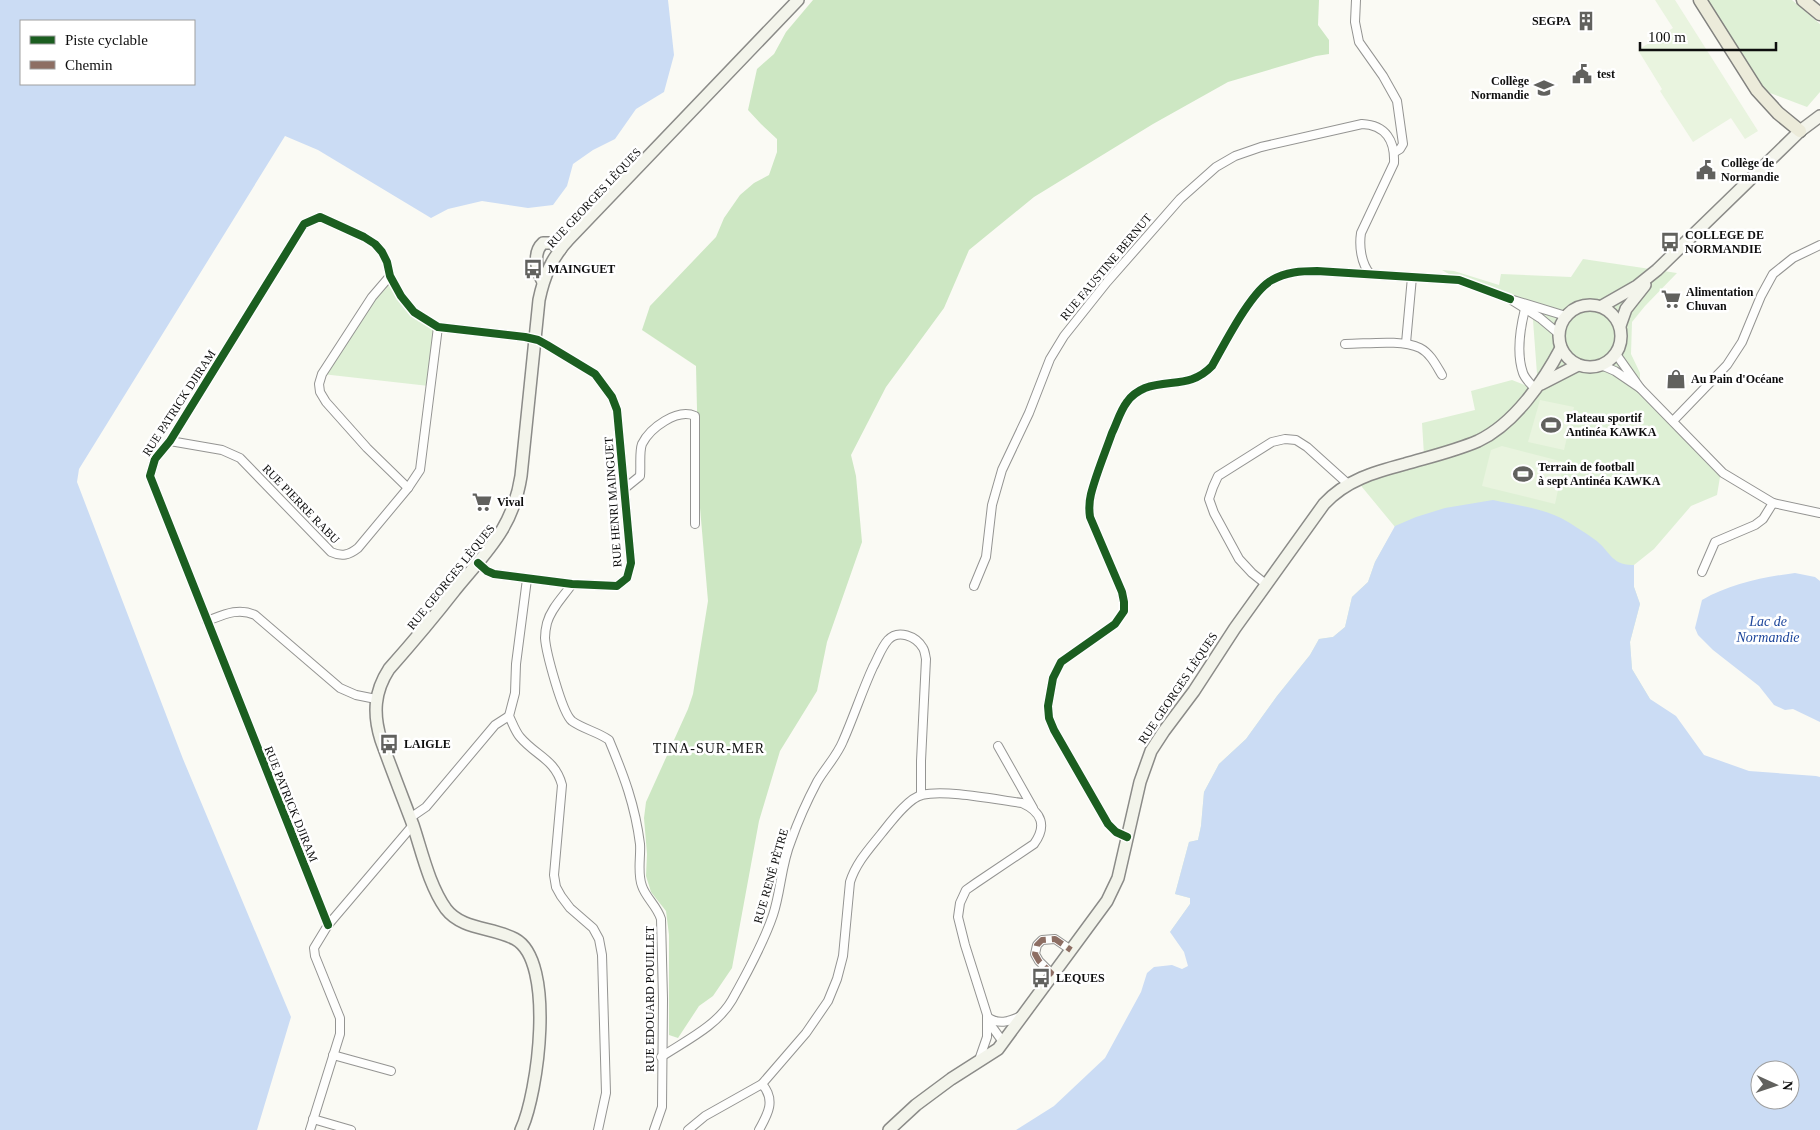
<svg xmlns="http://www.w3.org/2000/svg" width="1820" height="1130" font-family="'Times New Roman',serif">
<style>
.green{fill:#def0d5}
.forest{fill:#cde7c3}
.pitch{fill:#e9f4df}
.water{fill:#cbdcf4;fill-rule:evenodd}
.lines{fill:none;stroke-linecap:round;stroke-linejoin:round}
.minor-casing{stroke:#949492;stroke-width:10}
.secondary-casing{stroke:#8b8b88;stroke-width:14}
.primary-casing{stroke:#82827f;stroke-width:15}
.minor{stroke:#fefefd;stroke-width:8}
.secondary{stroke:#f3f4eb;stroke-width:11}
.primary{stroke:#ecebda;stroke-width:12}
.quiet{stroke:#8d6e63;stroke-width:6;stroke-dasharray:12 6;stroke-linecap:butt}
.cycleway-casing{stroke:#fff;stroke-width:11}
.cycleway{stroke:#1b5e20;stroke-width:8}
.labels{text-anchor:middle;stroke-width:5;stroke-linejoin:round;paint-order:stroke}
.poi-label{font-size:12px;font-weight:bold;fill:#0e0e0e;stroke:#fff;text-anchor:start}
.street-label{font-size:12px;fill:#0e0e0e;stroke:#fff}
.water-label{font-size:14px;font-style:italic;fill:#1d469b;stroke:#fff}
.neighbourhood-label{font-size:14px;letter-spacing:1px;fill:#0e0e0e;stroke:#fff}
</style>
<rect width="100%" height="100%" fill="#fafaf4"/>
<g class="green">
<path d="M1707 0H1792L1820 24V92L1807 107 1770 93 1752 77Z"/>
<path d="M1583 259 1677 273 1645 306 1632 322 1631 354 1640 373V388L1721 471 1717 495 1691 506 1654 549 1634 565V587L1640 604 1630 642 1632 669 1650 699 1206 912 1170 932 1190 904V898L1175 894 1189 842 1198 840 1201 826 1204 792 1219 764 1246 739 1277 696 1310 655 1319 639 1333 637 1345 627 1352 597 1368 582 1375 562 1395 527 1362 487 1358 479 1424 455 1422 423 1475 410 1471 391 1512 380 1535 389 1537 374 1532 307 1459 280 1442 270 1454 271 1499 285 1501 274 1571 277Z"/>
<path d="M390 276 414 312 438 327 429 386 322 374Z"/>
</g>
<path class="forest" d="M813 0H1319L1318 25 1329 40V54L1316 56 1228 82 1153 124 1034 197 969 250 944 308 886 387 851 455 856 476 862 542 827 642 817 691 780 751 759 821 732 968 713 996 699 1006 678 1038 669 1035V935L666 911 651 892 646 876 647 854 644 818 646 802 688 709 693 694 708 601 699 496 696 366 642 330 650 306 716 237 724 218 740 195 754 183 769 175 777 152V139L761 124 748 110 757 69 774 54 786 32Z"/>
<g class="pitch">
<path d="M1655 0H1675L1758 131 1745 139 1731 118 1693 142 1660 91 1662 89 1638 50 1673 28Z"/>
<path d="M1540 400 1574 407 1564 450 1528 442Z"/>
<path d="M1502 446 1564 462 1555 504 1482 486 1491 450Z"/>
</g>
<g class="water">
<path d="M0 0H668L674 55 664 92 636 109 615 139 593 150 573 164 567 186 553 205 528 208 482 201 448 209 431 218 318 150 285 136 79 469 77 482 183 759 291 1017 257 1130H0ZM21 21H194V84H21Z"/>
<path d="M1493 500C1515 505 1541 508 1561 518 1572 524 1584 532 1594 539 1610 550 1611 566 1634 565V587L1640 604 1630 642 1632 669 1650 699 1676 716 1704 755 1749 771 1816 776 1820 777V1130H1016L1054 1106 1105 1058 1141 992 1147 973 1154 967 1172 965 1182 969 1188 966 1184 952 1170 932 1190 904V898L1175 894 1189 842 1198 840 1201 826 1204 792 1219 764 1246 739 1277 696 1310 655 1319 639 1333 637 1345 627 1352 597 1368 582 1375 562 1395 526 1416 517 1445 508ZM1760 1070H1790V1100H1760Z"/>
<path d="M1795 573 1815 577 1820 581V722L1793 709 1785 710 1774 705 1759 686 1713 650 1698 635 1695 628 1702 600C1730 584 1763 577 1795 573Z"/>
</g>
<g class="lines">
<defs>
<g id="minor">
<path d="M1356 0 1355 22 1359 42 1383 76 1397 101 1403 144 1400 149 1395 152"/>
<path d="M390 276 372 297 322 374 319 384 320 392 326 402 367 448 408 488"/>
<path d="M1525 309C1520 329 1516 353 1523 373 1525 379 1531 384 1535 389"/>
<path d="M1559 334 1540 318 1510 299 1566 316"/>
<path d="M1406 343 1412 277"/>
<path d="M1345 344C1367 344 1401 339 1420 348 1430 353 1436 365 1442 375"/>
<path d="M1601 365 1615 371 1640 388 1616 354"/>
<path d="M1640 388 1723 473 1773 503 1763 519 1755 525 1715 542 1702 572"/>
<path d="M1673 421 1727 365 1742 342 1761 296 1773 274 1793 258 1820 245"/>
<path d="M170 441 222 450 240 458 331 552C342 557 349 555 358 548L408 488 420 470 438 327"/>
<path d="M624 489 640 476C641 467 639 452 642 444 650 428 677 408 695 416V524"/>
<path d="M1773 503 1820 513"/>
<path d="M527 579 516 664 515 693 509 716C512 722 515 731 520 737 536 756 555 759 562 785L554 875 556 887 561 896 570 908 593 928 599 939 602 955 606 1093 598 1130"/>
<path d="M572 584C564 596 551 608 547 623 546 627 545 633 545 638 546 652 562 713 572 721 583 729 598 732 609 740 624 776 635 805 640 844 641 857 637 873 642 886 646 898 657 906 661 919L663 999 662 1107 654 1130"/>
<path d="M1267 585 1252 573 1239 559 1214 513 1209 499 1213 487 1218 476 1272 442 1285 439 1296 440 1307 447 1348 484"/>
<path d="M974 586 986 557 992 505 1002 470 1029 413 1050 359 1064 336 1107 282 1180 199 1216 167 1235 156 1261 147 1362 124C1386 125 1395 141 1394 163L1361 233C1359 246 1361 263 1370 274"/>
<path d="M207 621C223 615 238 607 255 615L340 688 356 695 376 699"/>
<path d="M998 746 1033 808"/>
<path d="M410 818 426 807 495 725 509 716"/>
<path d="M1127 837 1116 832 1108 824 1054 730 1049 718 1048 706 1053 678 1061 662 1115 624 1124 611V602L1122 592 1090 517C1089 510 1089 502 1091 494 1096 474 1105 453 1112 433 1117 423 1120 411 1127 402 1131 396 1138 391 1145 388 1170 379 1191 388 1212 366 1224 345 1251 291 1272 280 1286 272 1301 271 1317 271L1459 280 1510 299"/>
<path d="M328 925 150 476 155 459 170 441 304 224 320 217 364 237 375 244 382 252 387 262 390 276 401 296 414 312 438 327 525 337 538 340 547 345 595 374 612 397 617 410 631 563 627 578 617 586 572 584 494 574 487 571 478 563"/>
<path d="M1053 975 1039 961 1035 954 1037 945 1042 940 1055 939 1071 950"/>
<path d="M333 1055 391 1071"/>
<path d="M661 1057C685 1041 717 1026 732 1000 746 975 764 942 773 915 781 891 781 865 791 841 798 821 807 801 817 782 825 768 837 756 843 741 854 716 862 691 873 667 878 658 881 648 888 640 898 629 916 636 923 648 925 651 925 655 926 659L921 761V795"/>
<path d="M979 1060 987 1037V1017C999 1025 1008 1022 1021 1016"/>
<path d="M313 1119 351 1130"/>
<path d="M310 1130 340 1034V1018L315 956 314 948 328 925 413 825"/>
<path d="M688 1130 705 1116 762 1084 806 1033 828 1001 837 979 843 956 850 882C856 863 869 849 881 834 890 823 908 798 922 795 945 789 998 800 1022 803 1042 812 1047 826 1034 844L976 883 966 890 960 903 958 917 965 945 990 1024 1003 1042"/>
<path d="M759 1130C768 1114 776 1100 762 1084"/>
</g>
<g id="secondary">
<path d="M543 282C537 271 532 253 543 243H552L560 250"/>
<circle cx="1590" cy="336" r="31"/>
<path d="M1602 306 1637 286 1657 270 1800 131 1820 116"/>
<path d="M1620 326 1626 309 1645 285"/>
<path d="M1541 384 1578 365"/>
<path d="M521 1130C538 1094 556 961 515 939 493 927 462 930 446 909 429 885 422 852 413 825 402 796 391 768 381 740 373 714 374 692 389 669 412 643 434 617 455 590 487 551 513 528 521 476L539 300C544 276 552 257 569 239L798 0"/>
<path d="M889 1130 916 1105 951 1079 998 1049 1107 901 1118 878 1140 782 1151 751 1164 731 1194 691 1235 628 1324 504C1346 480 1375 472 1405 464 1429 457 1455 451 1478 441 1514 424 1543 382 1561 348"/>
</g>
<g id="primary">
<path d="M1700 0 1757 90 1778 113 1800 131"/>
<path d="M1803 0 1820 14"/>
</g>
</defs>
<use href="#minor" class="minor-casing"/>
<use href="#secondary" class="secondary-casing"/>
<use href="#primary" class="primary-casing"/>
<use href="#minor" class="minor"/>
<use href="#secondary" class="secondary"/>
<use href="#primary" class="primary"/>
<path class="quiet" d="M1053 975 1039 961 1035 954 1037 945 1042 940 1055 939 1071 950"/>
<defs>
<g id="cycleway">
<path d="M1127 837 1116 832 1108 824 1054 730 1049 718 1048 706 1053 678 1061 662 1115 624 1124 611V602L1122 592 1090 517C1089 510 1089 502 1091 494 1096 474 1105 453 1112 433 1117 423 1120 411 1127 402 1131 396 1138 391 1145 388 1170 379 1191 388 1212 366 1224 345 1251 291 1272 280 1286 272 1301 271 1317 271L1459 280 1510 299"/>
<path d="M328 925 150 476 155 459 170 441 304 224 320 217 364 237 375 244 382 252 387 262 390 276 401 296 414 312 438 327 525 337 538 340 547 345 595 374 612 397 617 410 631 563 627 578 617 586 572 584 494 574 487 571 478 563"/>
</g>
</defs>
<use href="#cycleway" class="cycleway-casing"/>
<use href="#cycleway" class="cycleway"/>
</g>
<defs>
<symbol id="building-bare" viewBox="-9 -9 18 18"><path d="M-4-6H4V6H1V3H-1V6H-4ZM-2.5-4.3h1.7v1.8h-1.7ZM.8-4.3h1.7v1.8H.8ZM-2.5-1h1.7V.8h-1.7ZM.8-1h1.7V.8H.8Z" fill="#61615e" stroke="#fff" stroke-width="2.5" paint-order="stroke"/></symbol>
<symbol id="civic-bare" viewBox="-9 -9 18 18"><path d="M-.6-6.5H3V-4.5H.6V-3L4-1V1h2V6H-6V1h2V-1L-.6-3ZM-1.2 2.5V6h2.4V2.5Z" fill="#61615e" stroke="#fff" stroke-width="2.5" paint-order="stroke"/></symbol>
<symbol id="school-bare" viewBox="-9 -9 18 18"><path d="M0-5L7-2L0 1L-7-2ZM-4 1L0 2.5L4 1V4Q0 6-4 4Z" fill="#61615e" stroke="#fff" stroke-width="2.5" paint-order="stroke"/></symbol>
<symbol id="bus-bare" viewBox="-9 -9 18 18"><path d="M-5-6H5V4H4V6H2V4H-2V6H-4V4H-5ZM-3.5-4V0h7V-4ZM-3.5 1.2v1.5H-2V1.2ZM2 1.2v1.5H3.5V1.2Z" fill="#61615e" stroke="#fff" stroke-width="2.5" paint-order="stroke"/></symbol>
<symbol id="supermarket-bare" viewBox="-9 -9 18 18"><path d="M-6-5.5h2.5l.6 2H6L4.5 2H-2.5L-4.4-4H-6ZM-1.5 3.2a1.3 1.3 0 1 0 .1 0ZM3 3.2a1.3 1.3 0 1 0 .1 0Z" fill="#61615e" stroke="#fff" stroke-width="2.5" paint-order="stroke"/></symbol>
<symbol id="shop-bare" viewBox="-9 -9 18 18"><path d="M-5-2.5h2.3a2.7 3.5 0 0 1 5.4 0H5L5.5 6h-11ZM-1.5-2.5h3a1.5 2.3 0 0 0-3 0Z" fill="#61615e" stroke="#fff" stroke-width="2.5" paint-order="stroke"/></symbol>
<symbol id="stadium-bare" viewBox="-9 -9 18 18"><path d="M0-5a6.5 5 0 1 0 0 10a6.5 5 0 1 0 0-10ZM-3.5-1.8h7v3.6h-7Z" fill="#61615e" stroke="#fff" stroke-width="2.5" paint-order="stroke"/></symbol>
</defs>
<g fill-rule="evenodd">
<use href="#building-bare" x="1572" y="7" width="28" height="28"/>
<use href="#civic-bare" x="1568" y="60" width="28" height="28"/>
<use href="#school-bare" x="1530" y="74" width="28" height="28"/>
<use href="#civic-bare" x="1692" y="156" width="28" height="28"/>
<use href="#bus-bare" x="1656" y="228" width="28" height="28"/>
<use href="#bus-bare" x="519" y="255" width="28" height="28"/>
<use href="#supermarket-bare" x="1657" y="285" width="28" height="28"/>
<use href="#shop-bare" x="1662" y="365" width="28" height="28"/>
<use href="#stadium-bare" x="1537" y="411" width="28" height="28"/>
<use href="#stadium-bare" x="1509" y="460" width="28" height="28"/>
<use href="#supermarket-bare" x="468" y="488" width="28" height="28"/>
<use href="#bus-bare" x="375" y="730" width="28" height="28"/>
<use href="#bus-bare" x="1027" y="964" width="28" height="28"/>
</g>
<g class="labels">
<g class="poi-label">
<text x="1571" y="25" text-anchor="end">SEGPA</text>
<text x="1597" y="78">test</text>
<text x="1529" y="85" text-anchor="end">Collège<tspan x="1529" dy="14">Normandie</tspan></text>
<text x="1721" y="167">Collège de<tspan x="1721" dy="14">Normandie</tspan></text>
<text x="1685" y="239">COLLEGE DE<tspan x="1685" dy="14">NORMANDIE</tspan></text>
<text x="548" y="273">MAINGUET</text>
<text x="1686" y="296">Alimentation<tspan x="1686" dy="14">Chuvan</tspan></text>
<text x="1691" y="383">Au Pain d'Océane</text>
<text x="1566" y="422">Plateau sportif<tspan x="1566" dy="14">Antinéa KAWKA</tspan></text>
<text x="1538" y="471">Terrain de football<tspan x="1538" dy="14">à sept Antinéa KAWKA</tspan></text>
<text x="497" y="506">Vival</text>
<text x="404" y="748">LAIGLE</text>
<text x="1056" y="982">LEQUES</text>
</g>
<g class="street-label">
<text transform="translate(594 198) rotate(-47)" y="4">RUE GEORGES LÈQUES</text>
<text transform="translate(1106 267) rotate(-50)" y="4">RUE FAUSTINE BERNUT</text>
<text transform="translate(179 403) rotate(-57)" y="4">RUE PATRICK DJIRAM</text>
<text transform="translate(613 502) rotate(-94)" y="4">RUE HENRI MAINGUET</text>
<text transform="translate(301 504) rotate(46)" y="4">RUE PIERRE RABU</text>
<text transform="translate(451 577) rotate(-51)" y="4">RUE GEORGES LÈQUES</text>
<text transform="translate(1178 688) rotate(-56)" y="4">RUE GEORGES LÈQUES</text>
<text transform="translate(291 804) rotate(68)" y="4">RUE PATRICK DJIRAM</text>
<text transform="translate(771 876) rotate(-74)" y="4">RUE RENÉ PÈTRE</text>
<text transform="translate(650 999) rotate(-90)" y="4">RUE EDOUARD POUILLET</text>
</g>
<g class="water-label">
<text x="1768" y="626">Lac de<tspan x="1768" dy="16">Normandie</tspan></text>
</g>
<g class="neighbourhood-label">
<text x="709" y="753">TINA-SUR-MER</text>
</g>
</g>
<rect x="20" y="20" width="175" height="65" fill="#ffffff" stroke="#9f9f9f"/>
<rect x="30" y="36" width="25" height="8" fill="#1b5e20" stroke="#9f9f9f"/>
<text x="65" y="45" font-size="15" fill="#0e0e0e">Piste cyclable</text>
<rect x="30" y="61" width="25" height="8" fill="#8d6e63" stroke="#9f9f9f"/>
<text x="65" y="70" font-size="15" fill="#0e0e0e">Chemin</text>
<g transform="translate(1775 1085) rotate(93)"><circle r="24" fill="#ffffff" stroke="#9f9f9f"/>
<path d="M0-4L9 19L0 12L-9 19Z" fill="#61615e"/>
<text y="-8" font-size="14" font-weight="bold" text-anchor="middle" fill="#0e0e0e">N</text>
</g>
<path d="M1640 42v8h136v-8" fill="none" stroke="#0e0e0e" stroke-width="2.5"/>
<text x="1648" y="42" font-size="15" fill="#0e0e0e" stroke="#ffffff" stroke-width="4" paint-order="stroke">100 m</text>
</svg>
